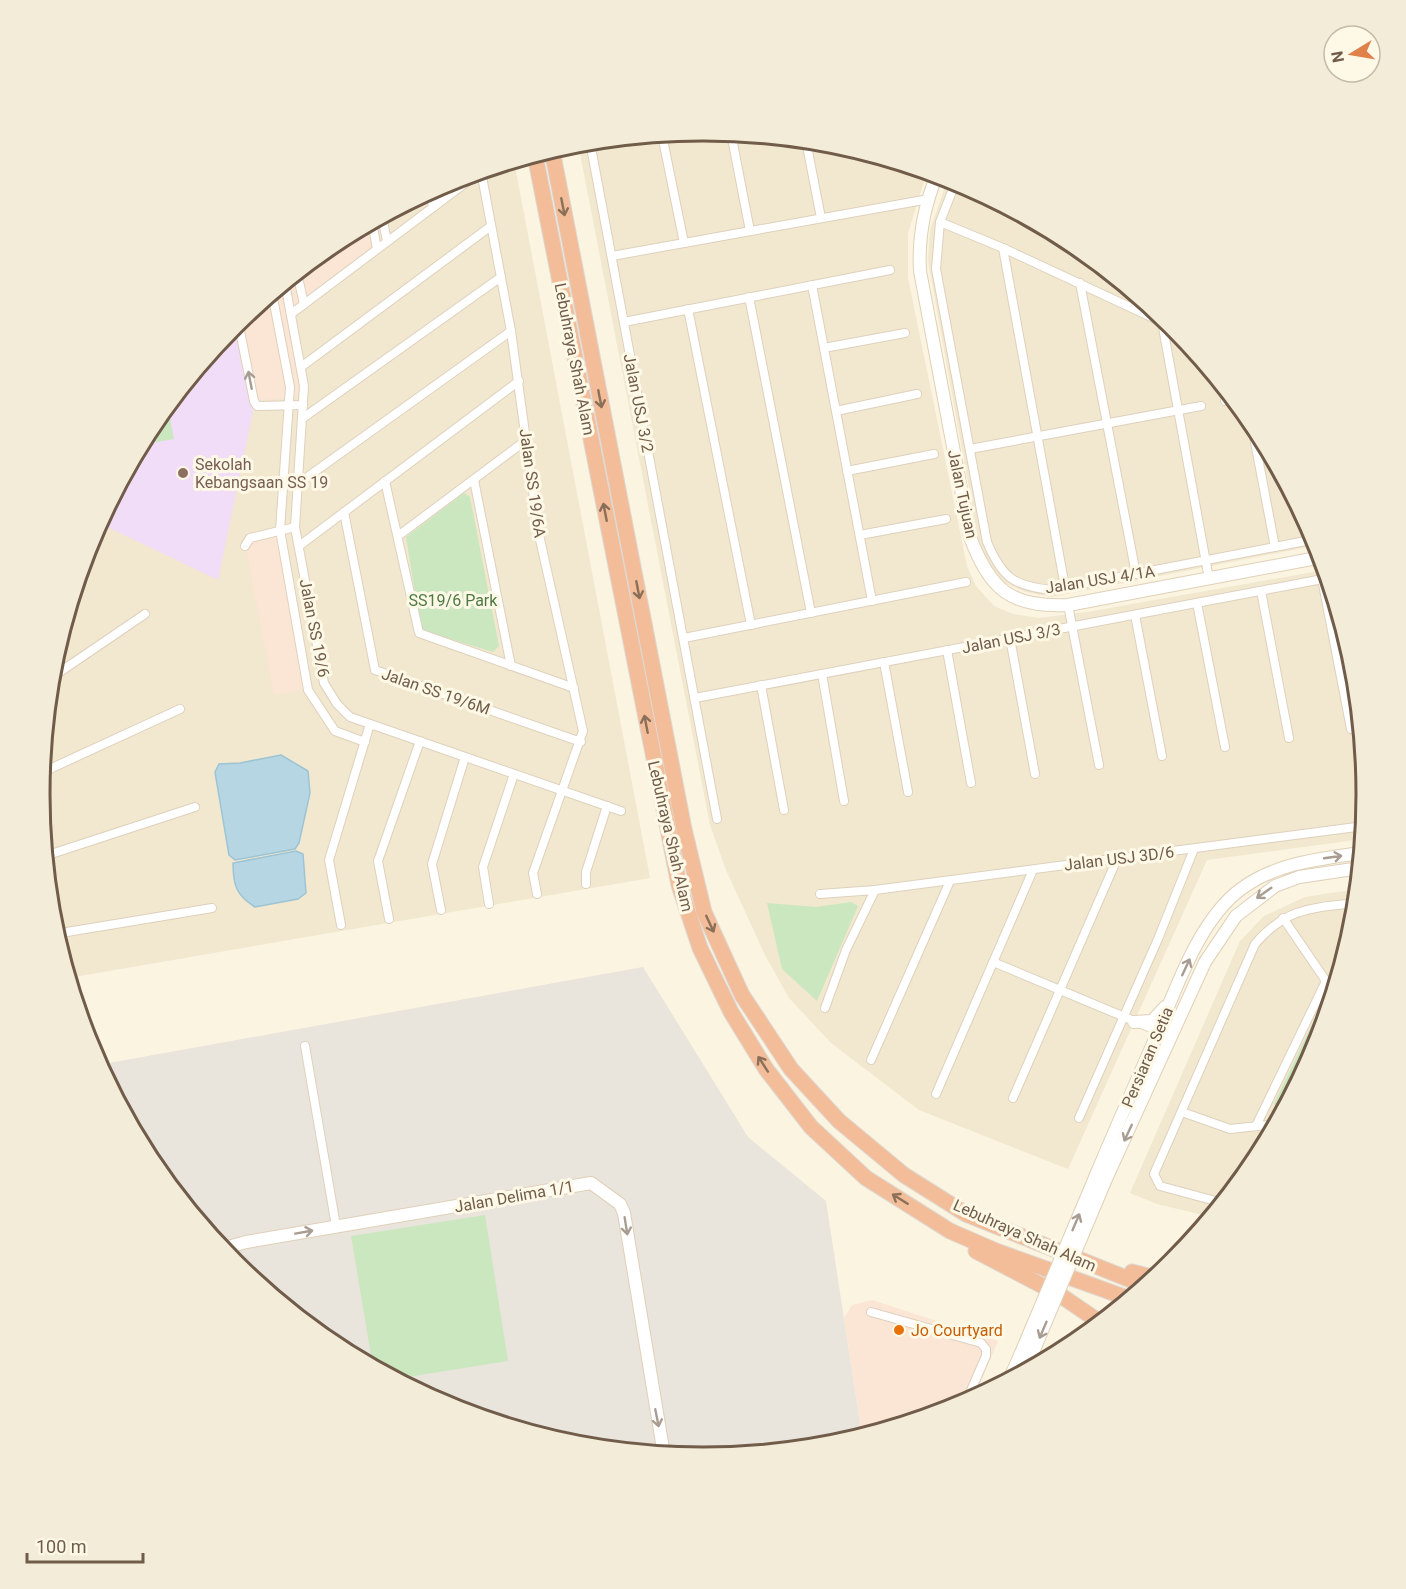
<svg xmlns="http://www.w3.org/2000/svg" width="1406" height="1589" font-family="Roboto,sans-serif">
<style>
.residential{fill:#f2e7cf}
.commercial{fill:#fbe5d4}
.industrial{fill:#e9e4dc}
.education{fill:#f1ddf7}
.green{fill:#cbe7c0}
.water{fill:#b6d6e3;stroke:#9dc4d4;stroke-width:1.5}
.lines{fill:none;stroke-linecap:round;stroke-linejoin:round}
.street-casing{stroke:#ded1bd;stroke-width:10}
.secondary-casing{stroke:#e0d0b8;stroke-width:14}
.highway-casing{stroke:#ddd8d3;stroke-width:17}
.street{stroke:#fff;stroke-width:8}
.secondary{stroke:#fff;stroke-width:12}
.highway{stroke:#f3bd99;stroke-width:15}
.secondary-bridge-casing{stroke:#e0d0b8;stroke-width:14;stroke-linecap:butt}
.secondary-bridge{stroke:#fff;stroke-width:12}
.oneway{stroke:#8a6f59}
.oneway2{stroke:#a99d92}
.education-dot{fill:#8d6e63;stroke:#fef8e6;stroke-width:2}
.food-dot{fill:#e8710a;stroke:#fef8e6;stroke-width:2}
.labels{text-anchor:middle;stroke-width:6;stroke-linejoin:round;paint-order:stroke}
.street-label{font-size:16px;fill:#705c49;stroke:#fef8e6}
.education-label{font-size:16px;fill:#785e54;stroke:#fef8e6;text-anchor:start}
.park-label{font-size:16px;fill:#4e7b44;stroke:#fef8e6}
.food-label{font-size:16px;fill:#c56008;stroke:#fef8e6;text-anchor:start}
.rim{fill:none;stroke:#705c49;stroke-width:3}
</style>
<rect width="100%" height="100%" fill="#fbf4e0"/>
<g class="residential">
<path d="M703 131 833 143 927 172 908 233V278L967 566 976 586 994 606 1013 614 1039 618 1087 612 1325 570 1354 665 1367 794 1363 839 1207 860 1068 1169 919 1110 831 1043 789 998 765 955 726 870 710 825 578 143Z"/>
<path d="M514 161 650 878 68 978 52 924 39 794 52 665 90 540 151 425 234 325 334 242 449 181Z"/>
<path d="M948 178 1072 243 1173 325 1255 426 1318 545 1052 597 1026 592 1005 583 989 567 978 538 928 261 930 230Z"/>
<path d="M1358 889 1354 924 1316 1049 1255 1164 1211 1217 1157 1204 1130 1193 1240 941 1264 916 1305 897Z"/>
</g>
<g class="commercial">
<path d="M381 217 385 236 287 311 300 382 298 397 251 401 235 323 334 242Z"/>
<path d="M278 534 305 689 274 695 246 548 252 541Z"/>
<path d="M872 1300 998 1341 973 1400 957 1408 862 1437 844 1318 852 1305Z"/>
</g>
<path class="industrial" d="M643 967 748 1137 826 1201 862 1437 832 1446 703 1458 573 1446 449 1408 334 1346 233 1264 151 1163 98 1065Z"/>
<path class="education" d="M235 323 253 411 218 580 99 523 151 425Z"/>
<g class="green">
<path d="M169 413 174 439 140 445 160 414Z"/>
<path d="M464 493 470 497 499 646 493 652 421 630 406 537Z"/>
<path d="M851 902 858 906 817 1001 782 969 767 903 816 907Z"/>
<path d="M1334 992 1316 1049 1281 1111 1274 1104 1327 993Z"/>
<path d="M485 1215 508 1361 395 1379 373 1367 351 1236Z"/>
</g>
<g class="water">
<path d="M281 755 308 771 310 793 299 843 295 849 235 860 229 855 215 772 219 764 240 763Z"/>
<path d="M296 851 303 854 306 893 298 899 255 907C236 895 233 885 233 863Z"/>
</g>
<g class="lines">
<defs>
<g id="street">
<path d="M731 133 750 231"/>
<path d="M662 135 684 243"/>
<path d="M806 141 821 218"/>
<path d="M590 142 717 819"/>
<path d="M807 143 816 142"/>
<path d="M481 171 511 331 539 535 583 731 533 873 537 894"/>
<path d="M956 181 940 222 936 269 987 542C1002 577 1013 586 1051 590L1316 539"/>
<path d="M430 191 433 207"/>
<path d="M382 217 387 241"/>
<path d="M372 222 377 249"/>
<path d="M940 222 1003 248 1162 322H1169"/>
<path d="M1003 248 1065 587"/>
<path d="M612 256 929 199"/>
<path d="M297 273 304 304"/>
<path d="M285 283 304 386 295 527 324 683 337 704 350 717 621 811"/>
<path d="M1080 283 1136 574"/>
<path d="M812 285 872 601"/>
<path d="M272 293 290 387 280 530 308 690 335 731 365 742"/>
<path d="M749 297 811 613"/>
<path d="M688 309 751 625"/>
<path d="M291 314 480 172"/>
<path d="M238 321 254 401 257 406 303 405"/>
<path d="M624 322 890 270"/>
<path d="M1162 322 1209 579"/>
<path d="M824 348 905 333"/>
<path d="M301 367 491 226"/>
<path d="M1225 401 1234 400"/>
<path d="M836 411 917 394"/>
<path d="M303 418 501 277"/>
<path d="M1251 421 1275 547"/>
<path d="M970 449 1201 406"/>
<path d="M847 471 934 454"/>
<path d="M474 480 511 666"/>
<path d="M385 481 419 633 574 688"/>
<path d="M299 483 511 331"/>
<path d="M344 512 375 670 581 742"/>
<path d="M860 535 946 519"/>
<path d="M398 536 525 441"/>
<path d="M245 546 250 538 295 527"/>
<path d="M299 546 519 381"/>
<path d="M1322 579 1351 729"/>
<path d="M1261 591 1289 738"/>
<path d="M1197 603 1225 747"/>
<path d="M1068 605 1099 765"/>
<path d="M1135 615 1162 756"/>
<path d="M684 638 966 582"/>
<path d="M1010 638 1035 774"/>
<path d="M947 650 971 783"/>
<path d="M884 662 908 792"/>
<path d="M822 674 844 801"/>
<path d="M51 678 145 614"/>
<path d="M761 685 784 810"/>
<path d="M695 698 1328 578"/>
<path d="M41 773 180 709"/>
<path d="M45 856 195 807"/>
<path d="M586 884V872L607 806"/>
<path d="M820 894 875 890 1364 826"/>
<path d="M489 904 483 867 514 774"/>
<path d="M441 910 432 864 465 757"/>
<path d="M1283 918 1326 981"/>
<path d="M389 919 378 861 420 741"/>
<path d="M341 925 329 860 370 724"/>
<path d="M55 934 212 908"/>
<path d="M993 962 1170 1036"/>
<path d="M825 1008 846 950 875 890"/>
<path d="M305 1046 336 1226"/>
<path d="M871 1060 950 881"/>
<path d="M936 1094 1033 870"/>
<path d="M1013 1098 1117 859"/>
<path d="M1182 1112 1230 1129 1276 1124"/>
<path d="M1079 1118 1158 939 1194 849"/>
<path d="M1256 1126 1326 981 1337 980"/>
<path d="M1223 1203 1160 1186 1154 1174 1255 944C1286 908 1311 908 1356 903"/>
<path d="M871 1312 981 1343 986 1349V1356L965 1404"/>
</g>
<g id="secondary">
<path d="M937 175C924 206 918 237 920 271L970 537C990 589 1010 608 1068 605L1322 557"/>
<path d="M1134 1022 1152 1021 1165 1007"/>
<path d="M1096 1175C1114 1132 1133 1089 1152 1046 1173 997 1197 921 1241 889 1276 863 1319 859 1361 853"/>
<path d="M1106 1179 1205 962 1236 916 1275 886 1299 877 1360 868"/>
<path d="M221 1249 246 1242 591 1183 620 1204 624 1213 664 1455"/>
<path d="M1025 1372 1031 1357"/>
<path d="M1009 1380 1021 1353"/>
</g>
<g id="highway">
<path d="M552 150 684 829 704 912 742 995 791 1069 839 1121 904 1175 966 1214 1146 1286"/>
<path d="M535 155 679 885 700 948 731 1012 766 1069 811 1127 866 1178 950 1231 996 1251 1130 1299"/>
<path d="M976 1251 1060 1295 1101 1323"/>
<path d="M1132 1272 1156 1278"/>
</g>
</defs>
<use href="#street" class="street-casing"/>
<use href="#secondary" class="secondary-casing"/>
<use href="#highway" class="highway-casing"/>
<use href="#street" class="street"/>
<use href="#secondary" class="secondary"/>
<use href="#highway" class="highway"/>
<defs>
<g id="secondary-bridge">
<path d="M1021 1353 1096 1175"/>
<path d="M1031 1357 1106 1179"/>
</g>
</defs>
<use href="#secondary-bridge" class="secondary-bridge-casing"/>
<use href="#secondary-bridge" class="secondary-bridge"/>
</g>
<defs><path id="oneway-shaft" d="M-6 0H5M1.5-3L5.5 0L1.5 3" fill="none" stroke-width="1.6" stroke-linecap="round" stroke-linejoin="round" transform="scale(1.5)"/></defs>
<g class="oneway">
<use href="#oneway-shaft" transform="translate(563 207) rotate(79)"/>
<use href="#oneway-shaft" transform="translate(600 399) rotate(79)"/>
<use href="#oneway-shaft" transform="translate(605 512) rotate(-101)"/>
<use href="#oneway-shaft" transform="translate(638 590) rotate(79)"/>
<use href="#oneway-shaft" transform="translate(646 724) rotate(-101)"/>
<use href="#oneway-shaft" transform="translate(710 924) rotate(65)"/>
<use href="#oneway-shaft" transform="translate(763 1064) rotate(-123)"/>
<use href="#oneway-shaft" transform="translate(900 1199) rotate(-148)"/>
</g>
<g class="oneway2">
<use href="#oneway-shaft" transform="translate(250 380) rotate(-101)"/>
<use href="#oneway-shaft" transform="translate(1333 857) rotate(-8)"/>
<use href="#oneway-shaft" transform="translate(1264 893) rotate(145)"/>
<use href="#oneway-shaft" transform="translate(1186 967) rotate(-65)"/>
<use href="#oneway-shaft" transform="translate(1128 1133) rotate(115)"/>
<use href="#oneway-shaft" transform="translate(1076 1222) rotate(-67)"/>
<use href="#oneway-shaft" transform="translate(626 1226) rotate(81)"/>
<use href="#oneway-shaft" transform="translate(304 1232) rotate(-10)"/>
<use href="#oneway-shaft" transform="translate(1043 1330) rotate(113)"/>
<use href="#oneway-shaft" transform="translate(657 1418) rotate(79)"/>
</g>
<circle class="education-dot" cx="183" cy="473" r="6"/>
<circle class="food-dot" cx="899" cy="1330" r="6"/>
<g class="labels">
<g class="street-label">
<text transform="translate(575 359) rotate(79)" y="6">Lebuhraya Shah Alam</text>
<text transform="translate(639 403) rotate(79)" y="6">Jalan USJ 3/2</text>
<text transform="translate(533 483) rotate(82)" y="6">Jalan SS 19/6A</text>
<text transform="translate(963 494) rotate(78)" y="6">Jalan Tujuan</text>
<text transform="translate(1100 579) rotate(-9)" y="6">Jalan USJ 4/1A</text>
<text transform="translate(315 628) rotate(79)" y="6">Jalan SS 19/6</text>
<text transform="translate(1011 638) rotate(-11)" y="6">Jalan USJ 3/3</text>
<text transform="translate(436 691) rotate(19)" y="6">Jalan SS 19/6M</text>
<text transform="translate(671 836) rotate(77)" y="6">Lebuhraya Shah Alam</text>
<text transform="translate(1119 858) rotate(-7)" y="6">Jalan USJ 3D/6</text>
<text transform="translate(1147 1057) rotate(-67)" y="6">Persiaran Setia</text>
<text transform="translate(514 1196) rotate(-10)" y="6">Jalan Delima 1/1</text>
<text transform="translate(1025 1235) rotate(24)" y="6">Lebuhraya Shah Alam</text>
</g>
<g class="education-label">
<text x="195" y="470">Sekolah<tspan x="195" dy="18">Kebangsaan SS 19</tspan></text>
</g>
<g class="park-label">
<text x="453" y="606">SS19/6 Park</text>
</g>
<g class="food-label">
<text x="911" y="1336">Jo Courtyard</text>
</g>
</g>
<path d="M0 0H1406V1589H0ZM50 794a653 653 0 1 1 1306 0a653 653 0 1 1-1306 0Z" fill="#f3ecd9" fill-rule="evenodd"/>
<path class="rim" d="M50 794a653 653 0 1 1 1306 0a653 653 0 1 1-1306 0Z"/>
<g transform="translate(1352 54) rotate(259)"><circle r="28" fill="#fef8e6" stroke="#c5baa7" stroke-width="1.5"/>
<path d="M0-4.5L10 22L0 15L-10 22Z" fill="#e0804a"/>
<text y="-9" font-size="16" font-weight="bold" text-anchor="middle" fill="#705c49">N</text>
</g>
<path d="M27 1553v9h116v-9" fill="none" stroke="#705c49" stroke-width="3"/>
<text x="36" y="1553" font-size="18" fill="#705c49" stroke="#fef8e6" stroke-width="4.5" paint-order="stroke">100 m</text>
</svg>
